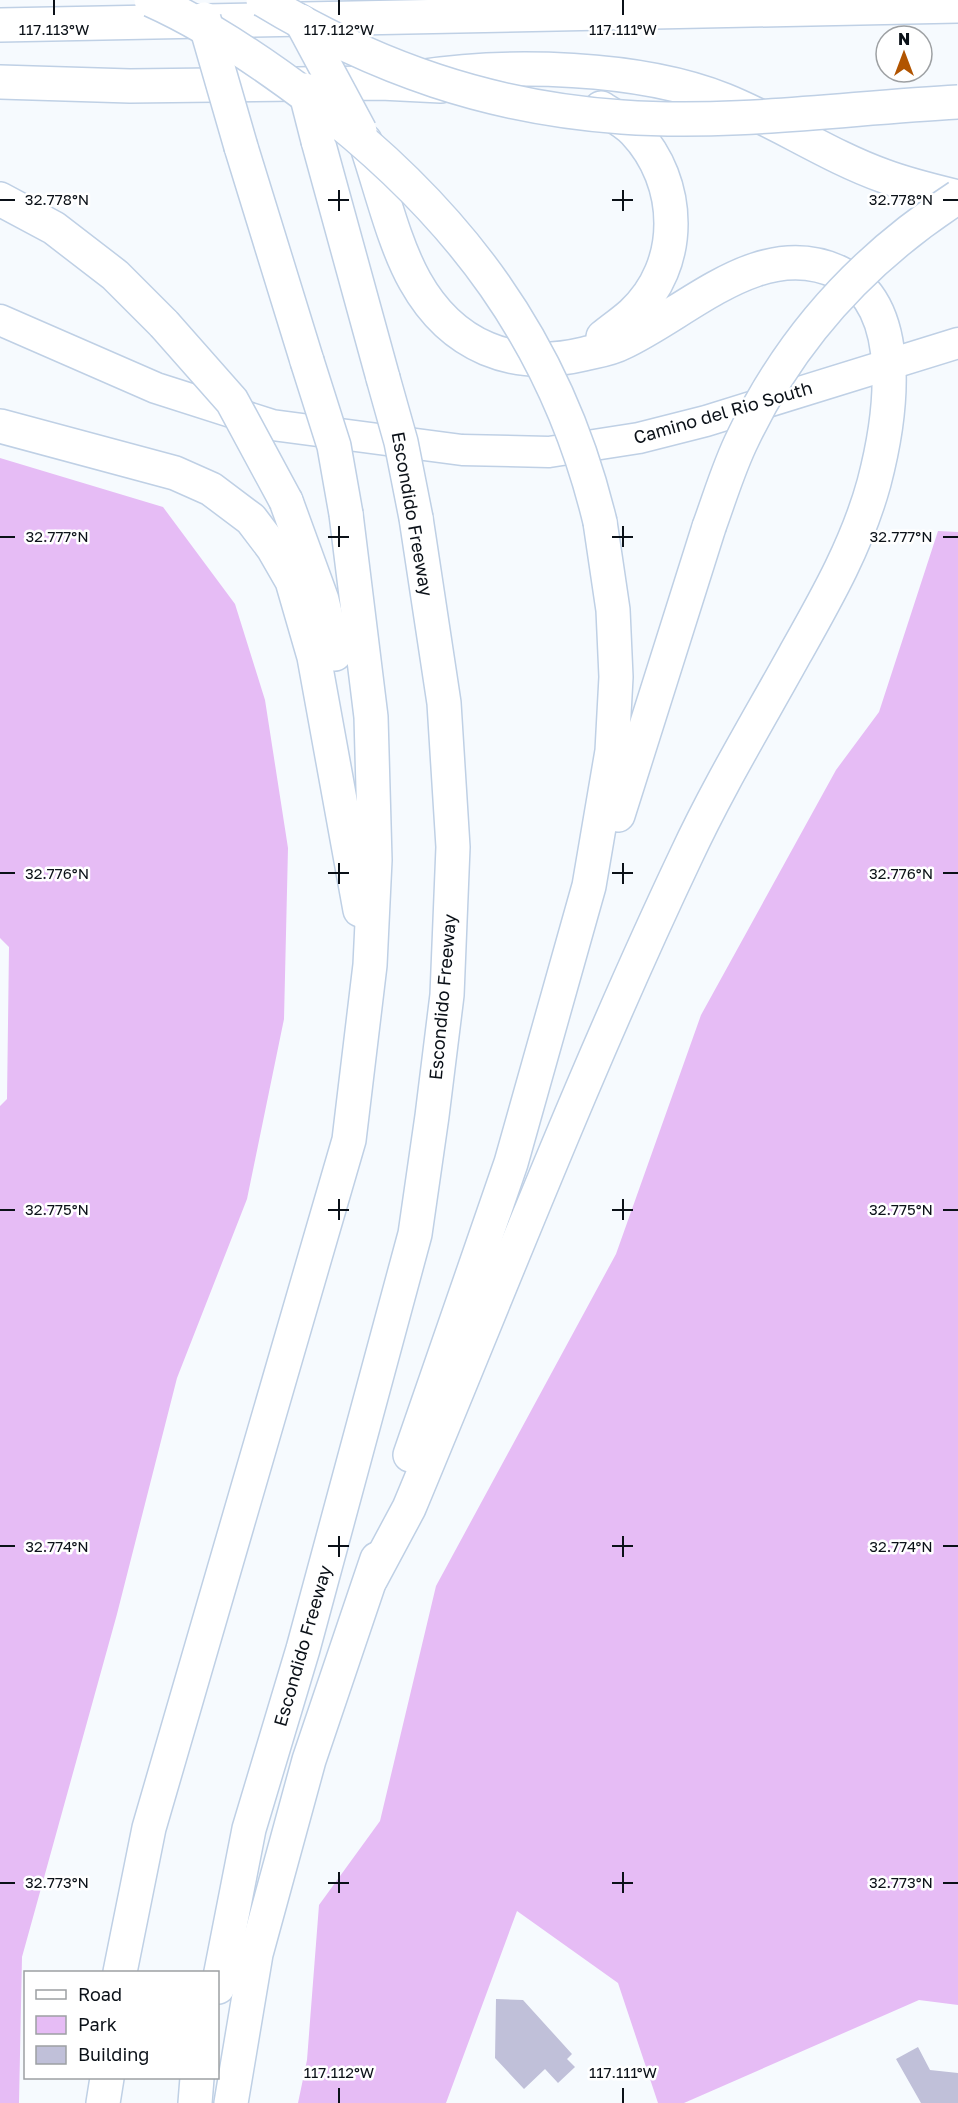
<svg xmlns="http://www.w3.org/2000/svg" width="958" height="2103" font-family="'Golos Text',sans-serif">
<style>
.green{fill:#e6bcf5}
.building{fill:#c0c0d9}
.lines{fill:none;stroke-linecap:round;stroke-linejoin:round}
.secondary-casing{stroke:#bfd0e5;stroke-width:33}
.highway-casing{stroke:#bfd0e5;stroke-width:36}
.secondary{stroke:#fff;stroke-width:30}
.highway{stroke:#fff;stroke-width:33}
.highway-bridge-casing{stroke:#bfd0e5;stroke-width:36;stroke-linecap:butt}
.highway-bridge{stroke:#fff;stroke-width:33}
.ticks{fill:none;stroke:#0b1118;stroke-width:2}
.labels{text-anchor:middle;stroke-width:5;stroke-linejoin:round;paint-order:stroke}
.street-label{font-size:18px;fill:#0b1118;stroke:#fff}
.ticks-label{font-size:15px;text-anchor:middle;fill:#0b1118;stroke:#fff;stroke-width:5;stroke-linejoin:round;paint-order:stroke}
</style>
<rect width="100%" height="100%" fill="#f6fafe"/>
<g class="green">
<path d="M0 458 163 507 235 604 265 700 288 848 284 1019 247 1199 177 1378 117 1614 22 1957 19 2103H0V1106L7 1099 9 947 0 938Z"/>
<path d="M938 531 958 532V2005L919 2000 684 2103H658L618 1983 517 1911 446 2103H298L307 2060 319 1905 380 1821 436 1586 616 1254 701 1015 836 770 879 712Z"/>
</g>
<g class="building">
<path d="M496 1999 523 2000 572 2054 567 2059 575 2067 558 2083 545 2069 524 2089 495 2058Z"/>
<path d="M918 2047 930 2070 958 2073V2103H921L896 2059Z"/>
</g>
<g class="lines">
<defs>
<path id="secondary" d="M0 320 156 388 272 425 462 450 549 452 639 438 706 421 958 343"/>
<g id="highway">
<path d="M0 25 958 6"/>
<path d="M418 77C508 63 639 66 724 100 779 122 828 156 884 176 908 185 933 191 958 197"/>
<path d="M0 82 130 86 381 83 441 86"/>
<path d="M601 108C612 115 626 122 635 132 682 182 685 265 632 314 623 322 613 329 603 337"/>
<path d="M318 141 383 378"/>
<path d="M365 141C380 184 393 242 415 281 452 347 513 371 584 354 597 351 611 349 622 343 689 312 761 235 840 273 909 307 890 422 874 483 857 545 826 599 795 654 758 721 718 787 686 856 585 1069 500 1290 409 1508L371 1579"/>
<path d="M241 147 307 361"/>
<path d="M0 199 54 228 115 275 164 324"/>
<path d="M0 426 175 473 211 489 251 519 273 548 292 581 314 657 360 910"/>
<path d="M286 501 322 600 335 654"/>
<path d="M618 815 709 527"/>
<path d="M410 1455 511 1163 589 886 612 751 616 677 613 610 600 522"/>
<path d="M120 1972 149 1828 349 1140 370 965 375 860 371 717 346 514"/>
<path d="M218 1987 249 1829 303 1649 415 1234 432 1116 447 995 453 847 444 703 416 518"/>
<path d="M103 2103 107 2078"/>
<path d="M195 2103 197 2078"/>
<path d="M231 2103 256 1954 309 1760 377 1559"/>
</g>
</defs>
<use href="#secondary" class="secondary-casing"/>
<use href="#highway" class="highway-casing"/>
<use href="#secondary" class="secondary"/>
<use href="#highway" class="highway"/>
<defs>
<g id="highway-bridge">
<path d="M151 0C209 26 263 63 313 101 458 212 557 342 600 522"/>
<path d="M263 0C375 68 491 108 622 117 734 125 846 108 958 102"/>
<path d="M204 19 241 147"/>
<path d="M301 21 360 131"/>
<path d="M305 90 318 141"/>
<path d="M164 324 232 401 286 501"/>
<path d="M307 361 334 446 346 514"/>
<path d="M383 378 401 442 416 518"/>
<path d="M709 527C720 497 729 466 743 438 791 337 865 257 958 197"/>
</g>
</defs>
<use href="#highway-bridge" class="highway-bridge-casing"/>
<use href="#highway-bridge" class="highway-bridge"/>
</g>
<path class="ticks" d="M54 0V15M339 0V15M623 0V15M339 190V211M623 190V211M0 200H15M328 200H349M612 200H633M943 200H958M339 526V547M623 526V547M0 537H15M328 537H349M612 537H633M943 537H958M339 863V884M623 863V884M0 873H15M328 873H349M612 873H633M943 873H958M339 1199V1220M623 1199V1220M0 1210H15M328 1210H349M612 1210H633M943 1210H958M339 1536V1557M623 1536V1557M0 1546H15M328 1546H349M612 1546H633M943 1546H958M339 1872V1893M623 1872V1893M0 1883H15M328 1883H349M612 1883H633M943 1883H958M339 2088V2103M623 2088V2103"/>
<g class="labels">
<g class="street-label">
<text transform="translate(723 413) rotate(-16)" y="6">Camino del Rio South</text>
<text transform="translate(412 514) rotate(80)" y="6">Escondido Freeway</text>
<text transform="translate(443 997) rotate(-85)" y="6">Escondido Freeway</text>
<text transform="translate(303 1646) rotate(-74)" y="6">Escondido Freeway</text>
</g>
</g>
<g class="ticks-label">
<text x="54" y="35">117.113°W</text>
<text x="339" y="35">117.112°W</text>
<text x="623" y="35">117.111°W</text>
<text x="57" y="205">32.778°N</text>
<text x="901" y="205">32.778°N</text>
<text x="57" y="542">32.777°N</text>
<text x="901" y="542">32.777°N</text>
<text x="57" y="879">32.776°N</text>
<text x="901" y="879">32.776°N</text>
<text x="57" y="1215">32.775°N</text>
<text x="901" y="1215">32.775°N</text>
<text x="57" y="1552">32.774°N</text>
<text x="901" y="1552">32.774°N</text>
<text x="57" y="1888">32.773°N</text>
<text x="901" y="1888">32.773°N</text>
<text x="339" y="2078">117.112°W</text>
<text x="623" y="2078">117.111°W</text>
</g>
<rect x="24" y="1971" width="195" height="108" fill="#ffffff" stroke="#9da0a3" stroke-width="1.5"/>
<rect x="36" y="1990" width="30" height="9" fill="#ffffff" stroke="#9da0a3" stroke-width="1.5"/>
<text x="78" y="2001" font-size="18" fill="#0b1118">Road</text>
<rect x="36" y="2016" width="30" height="18" fill="#e6bcf5" stroke="#9da0a3" stroke-width="1.5"/>
<text x="78" y="2031" font-size="18" fill="#0b1118">Park</text>
<rect x="36" y="2046" width="30" height="18" fill="#c0c0d9" stroke="#9da0a3" stroke-width="1.5"/>
<text x="78" y="2061" font-size="18" fill="#0b1118">Building</text>
<g transform="translate(904 54)"><circle r="28" fill="#ffffff" stroke="#9da0a3" stroke-width="1.5"/>
<path d="M0-4.5L10 22L0 15L-10 22Z" fill="#b15400"/>
<text y="-9" font-size="16" font-weight="bold" text-anchor="middle" fill="#0b1118">N</text>
</g>
</svg>
